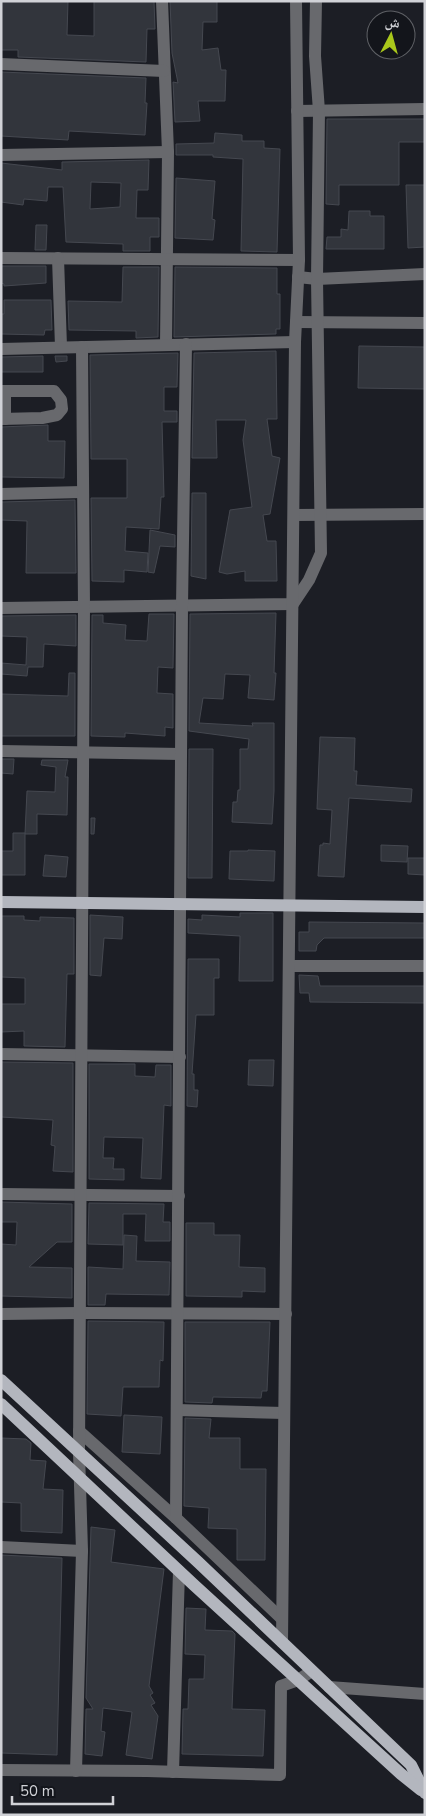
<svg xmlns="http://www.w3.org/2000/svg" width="426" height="1816" font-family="'Nunito Sans','Noto Naskh Arabic',sans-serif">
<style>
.building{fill:#32353c;stroke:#454850;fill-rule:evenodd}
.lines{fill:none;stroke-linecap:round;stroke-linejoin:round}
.minor{stroke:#68696d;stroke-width:12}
.major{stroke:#b3b6be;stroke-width:12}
</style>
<rect width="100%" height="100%" fill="#1c1e25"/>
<g class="building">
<path d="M1 1H68L67 35 94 36V1H154L155 29H147L146 62 18 57V50H1Z"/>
<path d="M170 1H217V22H203L202 50 218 48 221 70H226L225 101H198L200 121 175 122 173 82 178 83 172 53Z"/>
<path d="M1 72 146 78 145 103H147L145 135 69 131 68 140 1 136Z"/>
<path d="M327 119H425V142H399V185H339V205L326 204Z"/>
<path d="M215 133 242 135V141H264V148L280 149 277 252 241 251 243 159 213 157V155H176V144L214 143Z"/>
<path d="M149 160 148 190H137L136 218H159V237H150V251H123V244L66 242 63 187H48L47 201 24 199 23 205 1 202V163L62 170V162ZM91 182 121 183 120 207 90 209Z"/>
<path d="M176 178 215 181 212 219 215 220 213 240 175 238Z"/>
<path d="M406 185H425V247L408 248Z"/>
<path d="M349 211H370V216H384V249H326L327 237H341V229L348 230Z"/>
<path d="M36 225H47L46 250H35Z"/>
<path d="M1 266H46V283L4 286V284L1 283Z"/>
<path d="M123 267H159L158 337 136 338V331L69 330 68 301 122 302Z"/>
<path d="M175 267 277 268V294H280V329H276V334L174 337Z"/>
<path d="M4 300H51L52 330H45L44 335 1 334V314H4Z"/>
<path d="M359 346 425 347V389L358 388Z"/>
<path d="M276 351 277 419H267L272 456 280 458 270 514 263 515 267 541H276L277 581H245V571L227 574 219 572 230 510 252 507 243 440 246 420H216L217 458H192L194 353Z"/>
<path d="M178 353 177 387H164V411H177V422H162L164 497H161L159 529 126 527 125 551 148 553 147 572 124 570V582L92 581 91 498H127V459H91L90 355Z"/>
<path d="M43 356V372H1V357Z"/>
<path d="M55 356H67V361L56 362Z"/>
<path d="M48 425V441H65L64 478 1 477V427Z"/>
<path d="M192 493H206V579L191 576Z"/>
<path d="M75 500 76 573H26L27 521 1 520V502Z"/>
<path d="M150 530 175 535V547L160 546 154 573 148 572Z"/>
<path d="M276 613 274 673H276L274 700 248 698 250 675 225 674 223 699 203 698 199 723 253 726 252 723H274V791L272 824 232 822 233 802H237L238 790H240V749H248L249 739 189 731 190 614Z"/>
<path d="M149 614H174L173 668 158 667 157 693 173 694V728L165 727V736L125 733V737L91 736 92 615H103V623L126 625 125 640 147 641Z"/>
<path d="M76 615V646L44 644 43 667H28L27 676 1 674V663L26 665 27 637 1 636V616Z"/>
<path d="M69 673H75V736H1V694L68 696Z"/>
<path d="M320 737 355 738 354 771H357L356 785 412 789 411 802 349 798 344 877 318 876 320 845H323V843L330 844 332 810 317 809Z"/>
<path d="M189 749H213L212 878H188Z"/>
<path d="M1 759H14L13 774 1 773Z"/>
<path d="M42 760H68L65 777H68L67 815 37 814V834H25L27 791 55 792 56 767 41 765Z"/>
<path d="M91 818H95L94 834H91Z"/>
<path d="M13 833H25V875H1V851H13Z"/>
<path d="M381 845 408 846 407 862 381 861Z"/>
<path d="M248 850 275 851 274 881 229 879 230 851H248Z"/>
<path d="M45 855 68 857 66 877 43 876Z"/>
<path d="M408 858H425V875L408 874Z"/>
<path d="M240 913H273V981H239L240 936 188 933V919L202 920V915L240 917Z"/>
<path d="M90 915 123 917 122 939 104 938 101 976 90 975Z"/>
<path d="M1 916H24V920L40 921V917L74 918V974H67L65 1047 24 1046V1031L1 1032V1004H25V978L1 977Z"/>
<path d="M309 922 425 923V938H324L317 945 316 951H299V932H309Z"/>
<path d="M188 959H219V978H214V1015H196L192 1074H194V1090H198L197 1107 187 1106Z"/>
<path d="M299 975 318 976 320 986H425V1003L310 1002 309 993H300Z"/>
<path d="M249 1060H274L273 1086 248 1085Z"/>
<path d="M1 1062 73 1063V1172L53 1171 55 1146 51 1145 53 1120 1 1117Z"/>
<path d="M89 1064H135V1076L155 1077 156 1065H171V1106L164 1105 161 1179 141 1178 143 1138 104 1137 103 1158H114L113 1169H124V1180L89 1179Z"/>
<path d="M1 1202 72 1204V1242H57L29 1267 72 1268V1298L1 1296V1244L16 1245 17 1222H1Z"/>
<path d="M89 1203 164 1204 163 1222H170V1241H145L146 1214H123V1245L88 1244Z"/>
<path d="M186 1223H214V1235H240L239 1267 265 1268V1292L242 1291V1297L186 1296Z"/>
<path d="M124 1235 137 1236 136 1261 170 1262 169 1295 106 1294 105 1305H88V1267L123 1269Z"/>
<path d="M88 1321 164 1322 163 1361 160 1360 159 1387H123L121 1416 87 1414Z"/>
<path d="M185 1322H270L267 1391H262L261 1398 213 1397 212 1403 185 1402Z"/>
<path d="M124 1415 162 1417 160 1454 122 1452Z"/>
<path d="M185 1418 211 1419 209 1438H240V1469H266L265 1560H237V1529L208 1528 209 1508 184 1506Z"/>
<path d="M1 1438 26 1439 31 1443 30 1460 46 1461 43 1489 63 1490 62 1533 21 1531V1503L1 1502Z"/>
<path d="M91 1527 115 1530 111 1562 164 1569 149 1686 153 1693 150 1695 155 1703 151 1705 158 1716 152 1759 126 1755 132 1712 103 1708 101 1731 105 1732 102 1756 85 1754 86 1709H93L86 1698Z"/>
<path d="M1 1555 62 1558 57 1755 1 1753Z"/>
<path d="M186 1608 206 1609 205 1630 232 1631 235 1634 232 1709 265 1710 263 1756 182 1754 183 1709H188L189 1679H204L205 1655 185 1654Z"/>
</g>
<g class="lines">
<g class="minor">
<path d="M162 1 168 152 166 345"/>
<path d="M1 64 164 71"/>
<path d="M297 111 425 109"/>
<path d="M1 155 168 152"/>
<path d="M1 258 299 260"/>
<path d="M58 258 61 347"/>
<path d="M298 277 317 279 425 274"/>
<path d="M296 322 425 323"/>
<path d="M1 349 295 342"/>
<path d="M1 391H54L61 400 62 409 57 415 42 418 1 419"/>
<path d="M5 391V419"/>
<path d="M1 494 82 492"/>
<path d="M294 515 425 514"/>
<path d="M1 608 293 604 309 580 321 553 317 279 319 111 315 56 316 1"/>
<path d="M1 751 181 754"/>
<path d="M289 966H425"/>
<path d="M1 1054 180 1057"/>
<path d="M1 1194 179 1196"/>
<path d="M1 1314 80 1313 286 1314"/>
<path d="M177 1410 284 1413"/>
<path d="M79 1431 176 1518 282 1619"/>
<path d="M176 1518 182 606 186 344"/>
<path d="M1 1547 82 1551"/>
<path d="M282 1642 295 342 299 260 296 1"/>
<path d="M329 1687 425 1694"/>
<path d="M1 1770 147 1771 280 1775 281 1686 298 1680 312 1671"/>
<path d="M76 1771 82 1551 79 1452 84 607 82 347"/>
<path d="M173 1772 179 1571"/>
</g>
<g class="major">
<path d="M1 902 425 907"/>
<path d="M1 1380 198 1562 411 1765 425 1793"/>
<path d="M1 1404 194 1585 401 1774 421 1790"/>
</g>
</g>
<rect width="426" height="1816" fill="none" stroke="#d1d2d7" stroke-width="5"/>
<g transform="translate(391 35) rotate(6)"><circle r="24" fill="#13151b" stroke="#5f6166"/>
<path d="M0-4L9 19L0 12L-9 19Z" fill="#a9c71b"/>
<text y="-8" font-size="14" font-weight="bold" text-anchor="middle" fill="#d1d2d7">ش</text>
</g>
<path d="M12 1796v8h101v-8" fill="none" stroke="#d1d2d7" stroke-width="2.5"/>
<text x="20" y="1796" font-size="15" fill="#d1d2d7" stroke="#13151b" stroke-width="4" paint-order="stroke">50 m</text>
</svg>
